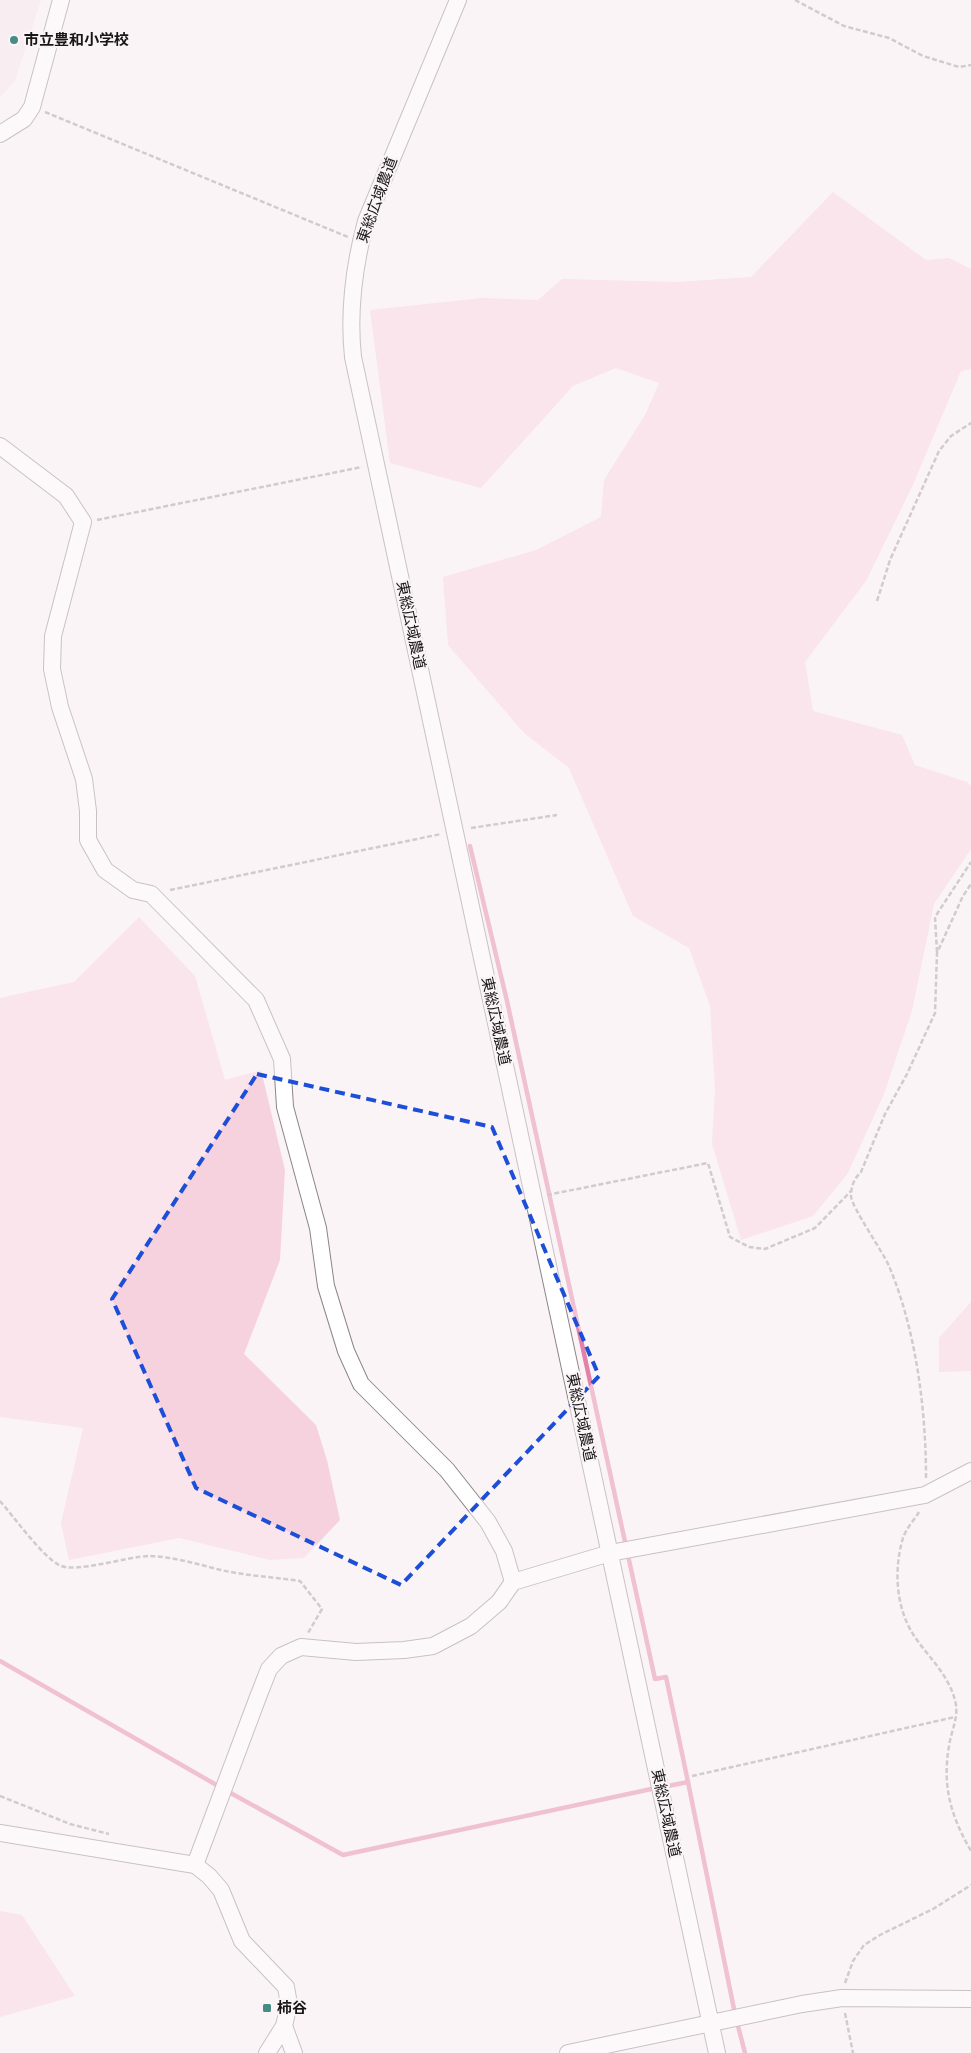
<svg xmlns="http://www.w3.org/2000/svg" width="971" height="2053" font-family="Mulish,'Noto Sans JP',sans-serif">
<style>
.built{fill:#f3e4e9}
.green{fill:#f5d2de}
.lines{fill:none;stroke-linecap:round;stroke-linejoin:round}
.stream{stroke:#e382a8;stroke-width:4.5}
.minor-casing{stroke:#8b8587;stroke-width:18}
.path{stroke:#9f9a9b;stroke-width:2.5;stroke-dasharray:5 2.5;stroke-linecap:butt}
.minor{stroke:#fff;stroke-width:16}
.marked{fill:none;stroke:#1d4ed8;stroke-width:4;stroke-dasharray:10 6;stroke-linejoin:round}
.poi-dot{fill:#468c85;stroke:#fbf4f6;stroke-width:2}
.labels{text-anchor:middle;stroke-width:4.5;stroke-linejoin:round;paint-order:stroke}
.poi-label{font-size:15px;font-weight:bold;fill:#181617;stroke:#fbf4f6;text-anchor:start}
.street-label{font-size:15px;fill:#181617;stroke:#fbf4f6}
</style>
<rect width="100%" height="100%" fill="#fbf4f6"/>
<path class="built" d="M0 0H41L15 81 0 97Z"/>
<g class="green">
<path d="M833 192 926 260 949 258 971 269V369L961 371 912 487 866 581 805 662 813 711 902 735 915 765 967 782 971 786V849L934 904 912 1011 884 1094 848 1173 813 1216 741 1240 712 1144 715 1090 710 1006 689 948 633 916 569 768 524 733 448 645 443 577 536 550 601 517 604 480 645 415 659 383 616 368 573 386 481 488 390 463 370 310 482 298 538 300 562 279 677 282 751 277Z"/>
<path d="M139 917 195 976 225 1080 261 1070 285 1170 280 1260 244 1354 316 1425 327 1460 340 1520 304 1558 270 1560 179 1538 69 1560 61 1523 83 1428 0 1417V998L74 982Z"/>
<path d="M971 1302V1371L939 1372V1338Z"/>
<path d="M0 1911 22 1915 75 1996 0 2017Z"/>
</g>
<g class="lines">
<g class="stream">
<path d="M470 846 507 1001 655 1679 666 1677 688 1782"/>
<path d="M0 1661 220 1787"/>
<path d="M663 1787 688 1782 735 2014"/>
<path d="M227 1791 343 1855 656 1788"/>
<path d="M737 2022 745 2053"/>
</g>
<defs>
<g id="minor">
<path d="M458 0 366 221C354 266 348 310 353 357L717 2053"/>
<path d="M0 134 24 119 32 107 61 0"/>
<path d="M0 446 66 496 83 522 53 636 52 669 60 707 84 779 88 811V840L105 870 133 890 151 894 256 1000 282 1059 285 1107 318 1228 326 1286 346 1351 361 1384 447 1470 488 1522 504 1551 513 1582"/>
<path d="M0 1833 195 1865 209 1876 221 1890 242 1941 286 1987 289 2004 284 2026 267 2053"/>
<path d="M195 1865 258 1697 269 1669 281 1656 301 1647 356 1652 404 1650 433 1646 471 1626 499 1602 513 1582 610 1553 925 1495 971 1471"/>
<path d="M284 2026 294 2053"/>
<path d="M568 2053 802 2004 842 1998 971 1999"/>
</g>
</defs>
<use href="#minor" class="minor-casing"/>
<g class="path">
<path d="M795 0 844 26 889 38 923 56 959 67 971 65"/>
<path d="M45 112 348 237"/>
<path d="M97 520 362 467"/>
<path d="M877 601 890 560 939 451 951 436 971 423"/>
<path d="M471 828 557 815"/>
<path d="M170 890 441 834"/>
<path d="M937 952 935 917 971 862"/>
<path d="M547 1195 708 1163 730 1237 749 1247 765 1249 815 1228 851 1191"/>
<path d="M926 1478C926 1409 916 1330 889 1266 883 1252 851 1206 851 1196 851 1186 854 1179 861 1172L885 1114 907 1074 935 1013 937 953 963 896 971 884"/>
<path d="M0 1501C14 1517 42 1556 59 1565 75 1574 128 1556 150 1556 174 1557 197 1564 221 1570 247 1576 274 1577 300 1581L322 1609 308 1633"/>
<path d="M919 1512C914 1520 906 1529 903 1538 893 1571 896 1612 917 1640 932 1661 951 1678 956 1705 958 1719 951 1732 949 1746 942 1787 951 1816 971 1851"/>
<path d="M692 1776 955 1717"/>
<path d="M0 1796 70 1824 109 1834"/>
<path d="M845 1983 853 1961 864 1945 880 1935 933 1909 971 1885"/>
<path d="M845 2013 853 2053"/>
</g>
<use href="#minor" class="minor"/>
</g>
<path d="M0 0H971V2053H0ZM257 1074 492 1127 599 1376 401 1585 196 1488 112 1299Z" fill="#fbf4f6" fill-opacity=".55" fill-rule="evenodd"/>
<path class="marked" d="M257 1074 492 1127 599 1376 401 1585 196 1488 112 1299Z"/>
<g class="poi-dot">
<circle cx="14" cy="40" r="5"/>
<rect x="262" y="2003" width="10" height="10" rx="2.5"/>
</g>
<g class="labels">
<g class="poi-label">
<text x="24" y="45">市立豊和小学校</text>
<text x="277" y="2013">柿谷</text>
</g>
<g class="street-label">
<text transform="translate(377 200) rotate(-70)" y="5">東総広域農道</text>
<text transform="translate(411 625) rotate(78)" y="5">東総広域農道</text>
<text transform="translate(496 1021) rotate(78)" y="5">東総広域農道</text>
<text transform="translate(581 1417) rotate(78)" y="5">東総広域農道</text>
<text transform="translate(666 1813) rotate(78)" y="5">東総広域農道</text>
</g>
</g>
</svg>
